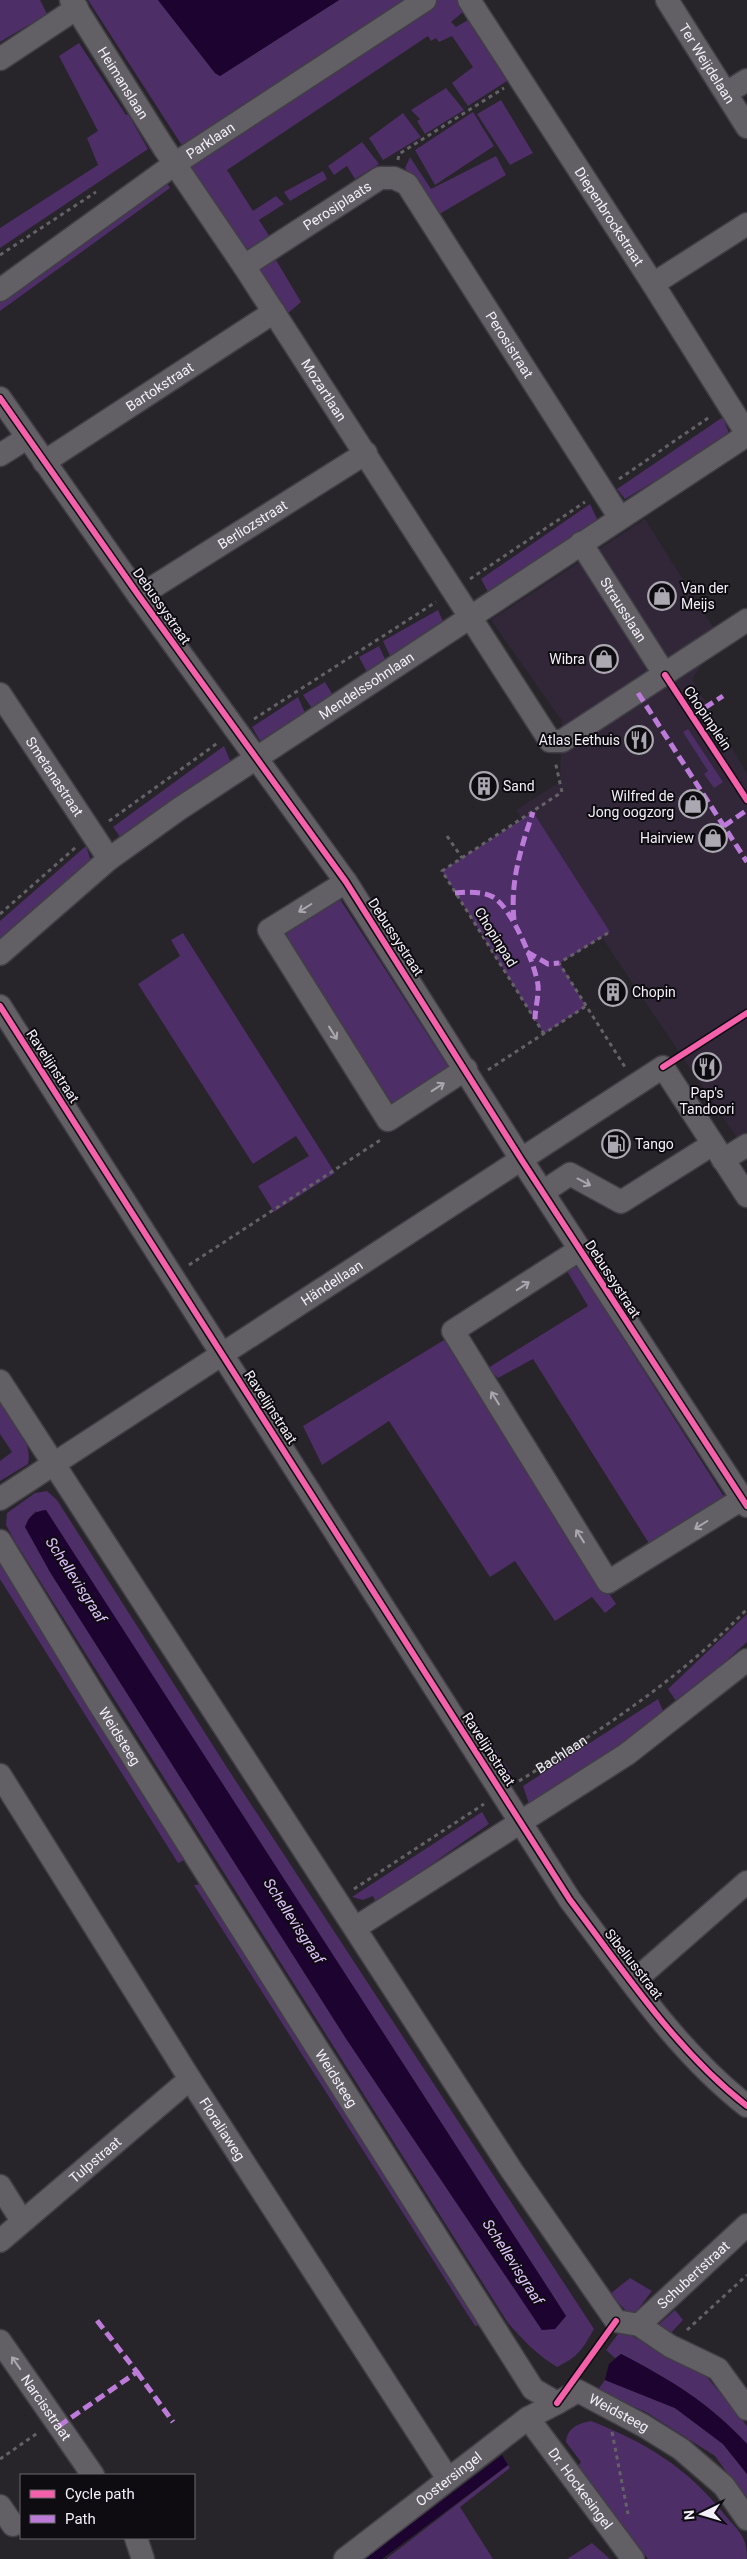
<svg xmlns="http://www.w3.org/2000/svg" width="747" height="2559" font-family="Roboto,sans-serif">
<style>
.built{fill:#312739}
.green{fill:#4d2e67;fill-rule:evenodd}
.water{fill:#1d032f}
.lines{fill:none;stroke-linecap:round;stroke-linejoin:round}
.minor-casing{stroke:#413f45;stroke-width:25}
.path{stroke:#646266;stroke-width:3;stroke-dasharray:4 4;stroke-linecap:butt}
.minor{stroke:#625f65;stroke-width:22}
.quiet{stroke:#bd7bd9;stroke-width:5;stroke-dasharray:10 5;stroke-linecap:butt}
.cycleway-casing{stroke:#0f0c11;stroke-width:9}
.cycleway{stroke:#f560ab;stroke-width:6}
.oneway{stroke:#aba7af}
.labels{text-anchor:middle;stroke-width:4;stroke-linejoin:round;paint-order:stroke}
.street-label{font-size:14px;fill:#f4eff9;stroke:#0f0c11}
.poi-label{font-size:14px;fill:#f4eff9;stroke:#0f0c11;text-anchor:start}
.water-label{font-size:15px;font-style:italic;fill:#e0c2ff;stroke:#0f0c11}
</style>
<rect width="100%" height="100%" fill="#27242a"/>
<path class="built" d="M645 519 720 638 692 679 747 774V1153L516 810 560 782 562 721 491 620Z"/>
<g class="green">
<path d="M0 0H40L47 14 0 42Z"/>
<path d="M88 0H158L215 73 220 76 339 0H411L183 147Z"/>
<path d="M435 0H457L463 12 451 22 456 27 468 20 507 81 468 106 452 83 473 67 452 36 439 42 436 38 431 41 428 36 227 170 253 211 276 196 284 204 259 220 270 237 246 251 190 168 213 149Z"/>
<path d="M79 43 126 115 128 114 148 149 0 248V228L98 165 87 138 98 131 59 56Z"/>
<path d="M446 88 464 110 425 134 417 121 420 119 411 110Z"/>
<path d="M501 100 533 153 510 165 477 114Z"/>
<path d="M473 112 494 146 435 185 415 150Z"/>
<path d="M403 113 421 137 383 160 369 138Z"/>
<path d="M362 142 379 164 355 179 347 166 334 175 328 166Z"/>
<path d="M496 156 506 175 436 216 405 168 410 157 431 189Z"/>
<path d="M323 171 327 179 290 201 284 192Z"/>
<path d="M167 183 170 188 0 311V302Z"/>
<path d="M273 255 301 302 288 313 257 269Z"/>
<path d="M723 417 730 436 625 499 617 489Z"/>
<path d="M590 504 599 523 489 594 481 579Z"/>
<path d="M438 610 444 624 391 658 383 641Z"/>
<path d="M379 646 385 659 367 672 359 657Z"/>
<path d="M325 682 334 697 313 710 303 695Z"/>
<path d="M298 697 306 715 262 744 252 727Z"/>
<path d="M688 729 723 782 714 788 704 774 708 771 683 732Z"/>
<path d="M224 746 231 763 123 841 113 827Z"/>
<path d="M533 812 610 932 560 963 586 1006 544 1034 442 871Z"/>
<path d="M86 846 91 861 0 942V921Z"/>
<path d="M332 887 456 1079 388 1120 269 930Z"/>
<path d="M183 933 335 1173 274 1212 258 1186 309 1156 296 1136 253 1164 138 984 180 956 171 940Z"/>
<path d="M570 1255 730 1506 655 1553 533 1359 498 1378 488 1368 588 1306 561 1261Z"/>
<path d="M444 1340 616 1604 605 1613 592 1597 555 1621 515 1561 490 1577 389 1421 322 1465 303 1426Z"/>
<path d="M0 1402C11 1419 34 1443 28 1464L0 1481V1461L12 1452 0 1434Z"/>
<path d="M47 1491 57 1500 226 1766 594 2329C582 2350 579 2356 557 2367 537 2355 523 2340 508 2323L14 1540 6 1525 7 1513 35 1493ZM36 1511 261 1845 566 2316 555 2328 542 2330 347 2040 50 1572 26 1527 28 1520Z"/>
<path d="M0 1562 187 1859 178 1863 0 1579Z"/>
<path d="M747 1614V1642L678 1704 668 1689Z"/>
<path d="M658 1699 665 1716 529 1804 523 1786Z"/>
<path d="M474 1718 512 1775 503 1777 467 1721Z"/>
<path d="M482 1812 489 1824 376 1903 373 1896 363 1900 352 1897Z"/>
<path d="M205 1884 483 2325 475 2326 194 1885Z"/>
<path d="M630 2278 652 2291 632 2317 610 2294Z"/>
<path d="M675 2310 683 2320 668 2336 657 2326Z"/>
<path d="M621 2330 707 2377 747 2426V2444C711 2404 669 2379 621 2354L615 2358 606 2350Z"/>
<path d="M605 2380 675 2408 723 2444 747 2474V2501L715 2456 646 2412 597 2391Z"/>
<path d="M591 2421C645 2442 688 2468 724 2514 738 2531 747 2535 747 2559H648L577 2467 581 2462 566 2442C567 2428 579 2423 591 2421Z"/>
<path d="M508 2465 510 2468 460 2507 493 2559H386Z"/>
<path d="M592 2543 610 2559H567Z"/>
</g>
<g class="water">
<path d="M158 0H339L220 76 215 73Z"/>
<path d="M46 1510 566 2316 555 2329 542 2330 347 2040 50 1572 25 1527C29 1516 35 1511 46 1510Z"/>
<path d="M621 2354C671 2380 708 2402 747 2444V2474L723 2444 675 2408 605 2380 609 2364Z"/>
<path d="M502 2455 508 2465 382 2559H365Z"/>
</g>
<g class="lines">
<defs>
<g id="minor">
<path id="s2" d="M71 0 164 148 244 266 550 741H562L747 620"/>
<path id="s3" d="M469 0 653 284 747 434"/>
<path id="s4" d="M667 0 747 127"/>
<path d="M0 59 77 8"/>
<path d="M726 93 747 80"/>
<path id="s5" d="M244 266 380 178H394L407 184 620 518"/>
<path d="M653 284 747 224"/>
<path id="s6" d="M0 290 176 163 425 0"/>
<path d="M0 398 139 596 346 882 521 1159 747 1506"/>
<path d="M0 455 27 438"/>
<path id="s7" d="M44 462 274 312"/>
<path id="s8" d="M581 543 665 675"/>
<path id="s9" d="M139 596 366 453"/>
<path id="s10" d="M0 694 109 859"/>
<path d="M346 882 269 930 388 1120 466 1069"/>
<path id="s11" d="M0 954 109 859 179 809 747 435"/>
<path d="M0 1006 570 1900C624 1971 676 2051 747 2106"/>
<path d="M723 1160 747 1145"/>
<path d="M543 1192 570 1174 621 1202 713 1144"/>
<path d="M579 1250 453 1331 608 1582 742 1499"/>
<path d="M0 1381 512 2171 616 2321 639 2325 670 2346 718 2369 747 2409"/>
<path id="s12" d="M0 1499 663 1067 747 1196"/>
<path id="s13" d="M0 1541 98 1702 533 2389 557 2403 578 2391 644 2426 681 2449 724 2486 747 2519"/>
<path id="s14" d="M0 1775 190 2079 448 2479"/>
<path d="M355 1928 627 1754 747 1660"/>
<path d="M633 1982 747 1882"/>
<path d="M0 2186 22 2221"/>
<path id="s15" d="M0 2241 190 2079"/>
<path id="s16" d="M639 2325 747 2225"/>
<path id="s17" d="M0 2341 93 2475"/>
<path id="s18" d="M528 2418 633 2559"/>
<path d="M0 2506 13 2525"/>
<path d="M136 2538 143 2559"/>
<path id="s19" d="M345 2559 528 2418 557 2403"/>
</g>
</defs>
<use href="#minor" class="minor-casing"/>
<g class="path">
<path d="M398 160 399 154 504 88"/>
<path d="M0 255 96 192"/>
<path d="M619 479 711 416"/>
<path d="M470 579 585 502"/>
<path d="M254 719 436 602"/>
<path d="M109 821 219 742"/>
<path d="M447 836 462 858"/>
<path d="M0 914 76 847"/>
<path d="M608 933 559 963 625 1067"/>
<path d="M544 1034 442 871 562 792 555 761"/>
<path d="M488 1070 586 1006"/>
<path d="M189 1265 382 1139"/>
<path id="s1" d="M519 1781C601 1730 680 1679 747 1609"/>
<path d="M354 1889 484 1804"/>
<path d="M687 2330 747 2275"/>
<path d="M612 2432 628 2514"/>
<path d="M0 2459 39 2432"/>
</g>
<use href="#minor" class="minor"/>
<g class="quiet">
<path d="M638 693 747 862"/>
<path d="M692 716 723 696"/>
<path d="M724 826 747 810"/>
<path d="M455 893C466 892 483 891 493 897 512 908 535 964 538 985 539 996 535 1009 535 1019"/>
<path d="M514 920C510 881 521 848 533 812"/>
<path d="M527 952 548 964 559 963"/>
<path d="M137 2372 173 2422"/>
<path d="M59 2426 137 2372 95 2318"/>
</g>
<defs>
<g id="cycleway">
<path d="M0 398 139 596 346 882 521 1159 747 1506"/>
<path d="M665 675 747 800"/>
<path d="M0 1006 570 1900C624 1971 676 2051 747 2106"/>
<path d="M663 1067 747 1013"/>
<path d="M557 2403 616 2321"/>
</g>
</defs>
<use href="#cycleway" class="cycleway-casing"/>
<use href="#cycleway" class="cycleway"/>
</g>
<defs><path id="oneway-shaft" d="M-6 0H5M1.5-3L5.5 0L1.5 3" fill="none" stroke-width="1.6" stroke-linecap="round" stroke-linejoin="round" transform="scale(1.25)"/></defs>
<g class="oneway">
<use href="#oneway-shaft" transform="translate(305 908) rotate(148)"/>
<use href="#oneway-shaft" transform="translate(333 1033) rotate(58)"/>
<use href="#oneway-shaft" transform="translate(438 1087) rotate(-33)"/>
<use href="#oneway-shaft" transform="translate(584 1182) rotate(28)"/>
<use href="#oneway-shaft" transform="translate(523 1286) rotate(-33)"/>
<use href="#oneway-shaft" transform="translate(495 1398) rotate(-122)"/>
<use href="#oneway-shaft" transform="translate(701 1525) rotate(148)"/>
<use href="#oneway-shaft" transform="translate(580 1536) rotate(-122)"/>
<use href="#oneway-shaft" transform="translate(16 2363) rotate(-125)"/>
</g>
<defs>
<symbol id="shop-ring" viewBox="-11 -11 22 22"><circle r="9.5" fill="#0f0c11" stroke="#aca8b1" stroke-width="1.5"/><path d="M-5-2.5h2.3a2.7 3.5 0 0 1 5.4 0H5L5.5 6h-11ZM-1.5-2.5h3a1.5 2.3 0 0 0-3 0Z" fill="#aca8b1"/></symbol>
<symbol id="restaurant-ring" viewBox="-11 -11 22 22"><circle r="9.5" fill="#0f0c11" stroke="#aca8b1" stroke-width="1.5"/><path d="M-5-6h1v4h1v-4h1v4h1v-4h1v5L-1.5 .5V6h-2V.5L-5-1ZM5-6V6H3V1.5H1.5Q1.5-4 5-6Z" fill="#aca8b1"/></symbol>
<symbol id="building-ring" viewBox="-11 -11 22 22"><circle r="9.5" fill="#0f0c11" stroke="#aca8b1" stroke-width="1.5"/><path d="M-4-6H4V6H1V3H-1V6H-4ZM-2.5-4.3h1.7v1.8h-1.7ZM.8-4.3h1.7v1.8H.8ZM-2.5-1h1.7V.8h-1.7ZM.8-1h1.7V.8H.8Z" fill="#aca8b1"/></symbol>
<symbol id="fuel-ring" viewBox="-11 -11 22 22"><circle r="9.5" fill="#0f0c11" stroke="#aca8b1" stroke-width="1.5"/><path d="M-5.5-6h7V0h2V4h1.3V-2.5L3-4.5l.8-.8L6-3V5H2.5V1h-1V6h-7ZM-4.2-4.7v3.2H.2V-4.7Z" fill="#aca8b1"/></symbol>
</defs>
<g fill-rule="evenodd">
<use href="#shop-ring" x="646" y="580" width="32" height="32"/>
<use href="#shop-ring" x="588" y="643" width="32" height="32"/>
<use href="#restaurant-ring" x="623" y="724" width="32" height="32"/>
<use href="#building-ring" x="468" y="770" width="32" height="32"/>
<use href="#shop-ring" x="677" y="788" width="32" height="32"/>
<use href="#shop-ring" x="697" y="822" width="32" height="32"/>
<use href="#building-ring" x="597" y="976" width="32" height="32"/>
<use href="#restaurant-ring" x="691" y="1051" width="32" height="32"/>
<use href="#fuel-ring" x="600" y="1128" width="32" height="32"/>
</g>
<g class="labels">
<g class="street-label">
<text dy="5" stroke="none"><textPath href="#s4" startOffset="75">Ter Weijdelaan</textPath></text>
<text dy="5" stroke="none"><textPath href="#s2" startOffset="98">Heimanslaan</textPath></text>
<text dy="5" stroke="none"><textPath href="#s6" startOffset="258">Parklaan</textPath></text>
<text dy="5" stroke="none"><textPath href="#s5" startOffset="111">Perosiplaats</textPath></text>
<text dy="5" stroke="none"><textPath href="#s3" startOffset="258">Diepenbrockstraat</textPath></text>
<text dy="5" stroke="none"><textPath href="#s5" startOffset="381">Perosistraat</textPath></text>
<text dy="5" stroke="none"><textPath href="#s7" startOffset="138">Bartokstraat</textPath></text>
<text dy="5" stroke="none"><textPath href="#s2" startOffset="465">Mozartlaan</textPath></text>
<text dy="5" stroke="none"><textPath href="#s9" startOffset="134">Berliozstraat</textPath></text>
<text transform="translate(162 606) rotate(55)" y="5">Debussystraat</text>
<text dy="5" stroke="none"><textPath href="#s8" startOffset="79">Strausslaan</textPath></text>
<text dy="5" stroke="none"><textPath href="#s11" startOffset="455">Mendelssohnlaan</textPath></text>
<text transform="translate(708 718) rotate(56)" y="5">Chopinplein</text>
<text dy="5" stroke="none"><textPath href="#s10" startOffset="99">Smetanastraat</textPath></text>
<text transform="translate(396 937) rotate(57)" y="5">Debussystraat</text>
<text transform="translate(496 937) rotate(58)" y="5">Chopinpad</text>
<text transform="translate(53 1066) rotate(57)" y="5">Ravelijnstraat</text>
<text transform="translate(613 1279) rotate(57)" y="5">Debussystraat</text>
<text dy="5" stroke="none"><textPath href="#s12" startOffset="396">Händellaan</textPath></text>
<text transform="translate(271 1407) rotate(57)" y="5">Ravelijnstraat</text>
<text dy="5" stroke="none"><textPath href="#s13" startOffset="229">Weidsteeg</textPath></text>
<text transform="translate(489 1749) rotate(57)" y="5">Ravelijnstraat</text>
<text dy="5" stroke="none"><textPath href="#s1" startOffset="50">Bachlaan</textPath></text>
<text transform="translate(634 1964) rotate(52)" y="5">Sibeliusstraat</text>
<text dy="5" stroke="none"><textPath href="#s13" startOffset="634">Weidsteeg</textPath></text>
<text dy="5" stroke="none"><textPath href="#s14" startOffset="418">Floraliaweg</textPath></text>
<text dy="5" stroke="none"><textPath href="#s15" startOffset="125">Tulpstraat</textPath></text>
<text dy="5" stroke="none"><textPath href="#s16" startOffset="74">Schubertstraat</textPath></text>
<text dy="5" stroke="none"><textPath href="#s17" startOffset="81">Narcisstraat</textPath></text>
<text dy="5" stroke="none"><textPath href="#s13" startOffset="1100">Weidsteeg</textPath></text>
<text dy="5" stroke="none"><textPath href="#s19" startOffset="131">Oostersingel</textPath></text>
<text dy="5" stroke="none"><textPath href="#s18" startOffset="88">Dr. Hockesingel</textPath></text>
</g>
<g class="poi-label">
<text x="681" y="593">Van der<tspan x="681" dy="16">Meijs</tspan></text>
<text x="585" y="664" text-anchor="end">Wibra</text>
<text x="620" y="745" text-anchor="end">Atlas Eethuis</text>
<text x="503" y="791">Sand</text>
<text x="674" y="801" text-anchor="end">Wilfred de<tspan x="674" dy="16">Jong oogzorg</tspan></text>
<text x="694" y="843" text-anchor="end">Hairview</text>
<text x="632" y="997">Chopin</text>
<text x="707" y="1098" text-anchor="middle">Pap's<tspan x="707" dy="16">Tandoori</tspan></text>
<text x="635" y="1149">Tango</text>
</g>
<g class="water-label">
<text transform="translate(76 1580) rotate(57)" y="5">Schellevisgraaf</text>
<text transform="translate(294 1921) rotate(57)" y="5">Schellevisgraaf</text>
<text transform="translate(513 2262) rotate(57)" y="5">Schellevisgraaf</text>
</g>
</g>
<rect x="20" y="2474" width="175" height="65" fill="#0f0c11" stroke="#6b676e"/>
<rect x="30" y="2490" width="25" height="8" fill="#f560ab" stroke="#6b676e"/>
<text x="65" y="2499" font-size="15" fill="#f4eff9">Cycle path</text>
<rect x="30" y="2515" width="25" height="8" fill="#bd7bd9" stroke="#6b676e"/>
<text x="65" y="2524" font-size="15" fill="#f4eff9">Path</text>
<g transform="translate(702 2514) rotate(265)" stroke="#0f0c11" stroke-width="4" paint-order="stroke">
<path d="M0-4L9 19L0 12L-9 19Z" fill="#f4eff9"/>
<text y="-8" font-size="14" font-weight="bold" text-anchor="middle" fill="#f4eff9">N</text>
</g>
</svg>
